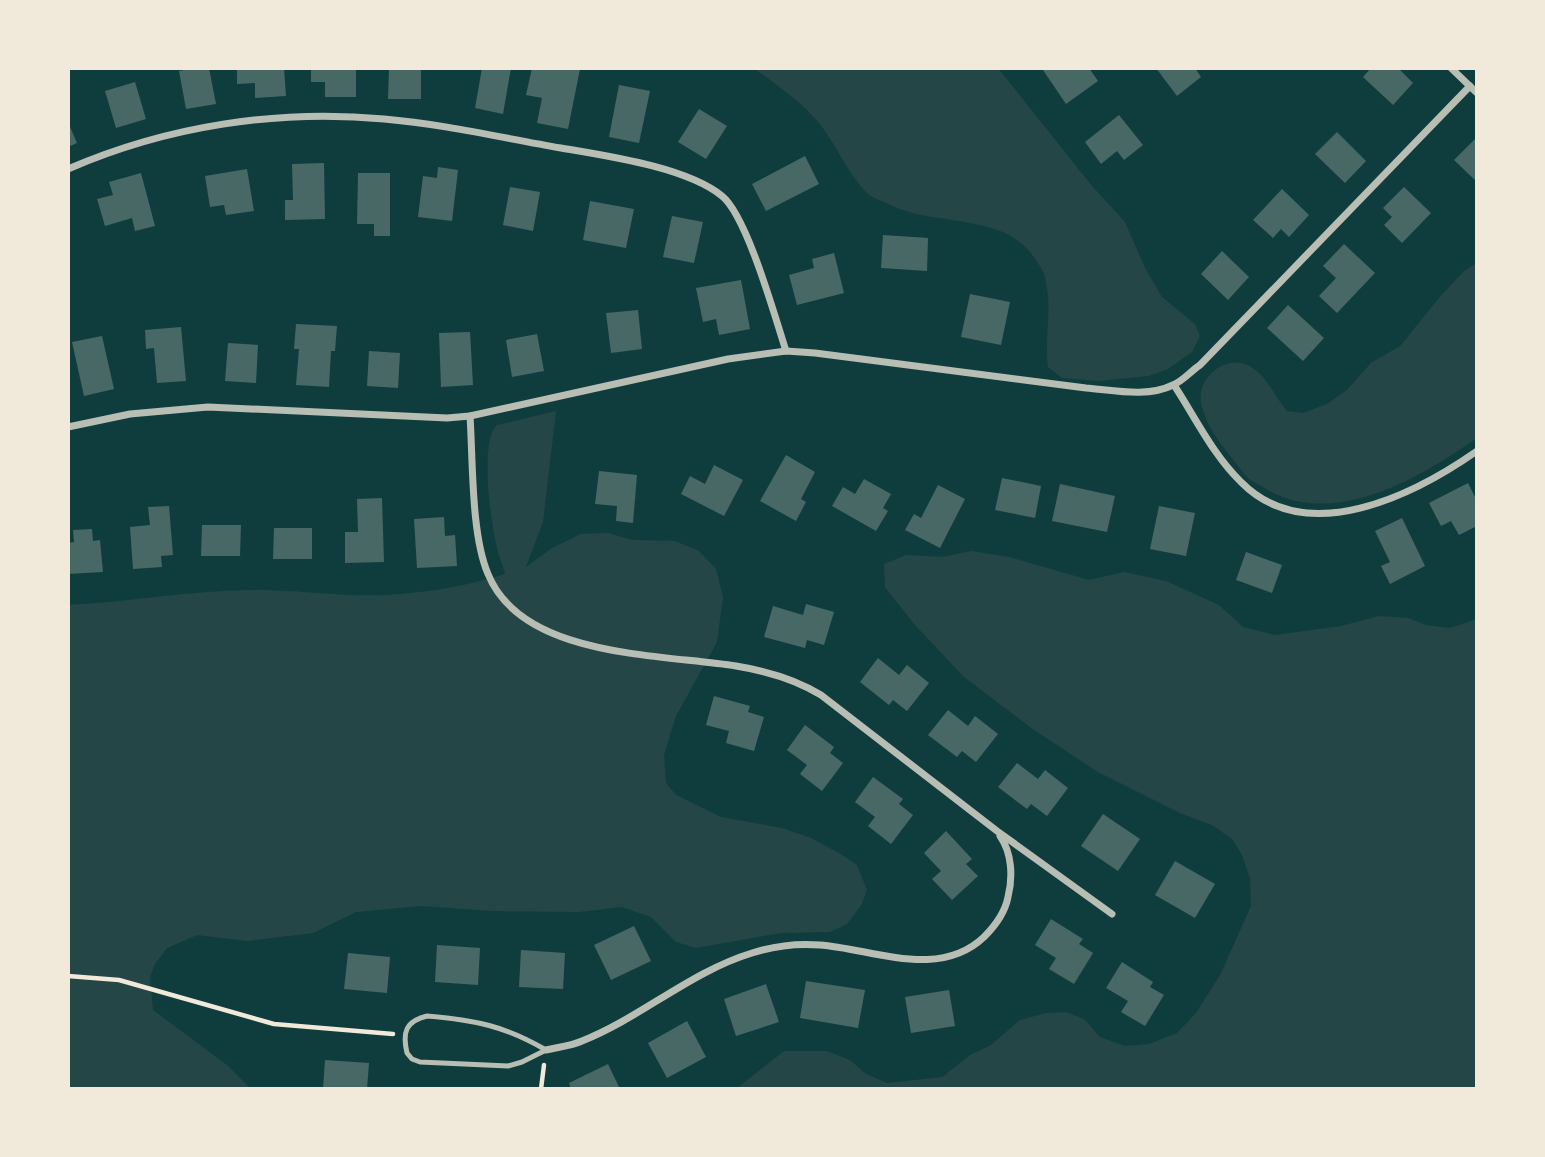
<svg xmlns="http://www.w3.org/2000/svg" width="1545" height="1157" font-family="'Titillium Web',sans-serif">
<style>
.green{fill:#244646}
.building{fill:#486865}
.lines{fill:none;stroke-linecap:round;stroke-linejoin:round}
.path{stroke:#f1e9da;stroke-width:4.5}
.service{stroke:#b8beb3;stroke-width:5}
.minor{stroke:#b8beb3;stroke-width:7}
</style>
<rect width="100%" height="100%" fill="#0f3d3e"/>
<g class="green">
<path d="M754 68H998L1092 186 1125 222 1145 268 1162 297 1195 324 1200 336 1192 352 1168 369 1149 376 1098 381 1062 378 1048 367C1044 337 1053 308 1045 278 1044 271 1039 265 1035 259 1006 211 932 228 886 203 880 200 872 198 867 193 847 173 836 144 819 123 801 101 776 85 754 68Z"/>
<path d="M1477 263V438C1420 478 1334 529 1266 489 1260 485 1253 482 1248 478 1242 472 1237 464 1231 457 1219 442 1207 426 1202 407 1194 383 1220 356 1245 364 1265 371 1274 396 1287 411L1303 413 1327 404 1347 390 1371 363 1400 346 1439 298 1464 271Z"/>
<path d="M556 411 543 522 526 567 552 548 581 534 608 533 632 540 675 541 699 551 716 569 723 597 717 642 676 716 664 755 666 783 676 795 721 817 782 828 811 838 839 853 857 865 867 890 862 904 847 924 830 932 781 933 696 948 676 942 651 917 622 907 579 912 492 911 421 906 356 912 313 933 247 941 197 935 167 948 155 964 150 977 153 1010 227 1065 251 1089H68V605C132 602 196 589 261 590 291 590 321 594 352 595 403 597 457 589 505 574 503 566 499 557 497 548 491 524 479 441 497 425Z"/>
<path d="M971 551 1009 557 1089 580 1124 572 1166 581 1219 605 1243 627 1275 635 1341 626 1379 616 1408 618 1426 625 1450 628 1477 619V1089H736L784 1051H827L850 1060 866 1074 887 1083 942 1077 970 1055 991 1045 1020 1020 1046 1013 1066 1012 1084 1019 1100 1037 1125 1046 1149 1044 1177 1033 1196 1013 1220 975 1251 906 1250 879 1242 855 1233 840 1214 826 1180 813 1098 772 1034 730 964 677 915 625 885 587 884 564 906 555 942 557Z"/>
</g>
<g class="building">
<path d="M194 68H209L216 104 186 109 179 71Z"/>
<path d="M237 68H284L286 96 255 98V83L237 84Z"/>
<path d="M311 68H356V97H325V82H311Z"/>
<path d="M389 68H421V99H388Z"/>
<path d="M482 68H511L503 114 475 108Z"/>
<path d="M532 68 580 69 568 129 537 123 542 98 526 95Z"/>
<path d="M1045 68H1089L1098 81 1066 104 1043 70Z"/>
<path d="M1156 68H1195L1201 77 1177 96Z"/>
<path d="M1371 68H1398L1413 83 1393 105 1363 77Z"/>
<path d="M135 82 146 119 116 128 105 91Z"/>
<path d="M619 85 650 91 639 143 609 137Z"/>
<path d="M699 109 727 126 706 159 678 142Z"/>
<path d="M1119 115 1143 145 1124 160 1117 151 1101 164 1085 142Z"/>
<path d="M68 122 77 143 68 147Z"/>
<path d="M1337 132 1366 161 1345 183 1315 154Z"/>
<path d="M1475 139 1477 141V182L1454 160Z"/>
<path d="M805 156 819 184 766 211 752 184Z"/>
<path d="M324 163 325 219 285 220V200H293L292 164Z"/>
<path d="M438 167 458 170 452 221 418 217 423 176 437 178Z"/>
<path d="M247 169 254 211 226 215 224 205 210 207 205 176Z"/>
<path d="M141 173 155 226 135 231 132 218 105 226 97 199 113 195 109 182Z"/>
<path d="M358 173H390V236H374V224H357Z"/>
<path d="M510 187 540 192 533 231 503 225Z"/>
<path d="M1404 187 1431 213 1402 243 1384 225 1392 217 1383 208Z"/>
<path d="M1282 189 1309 215 1289 237 1281 229 1273 238 1253 220Z"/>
<path d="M590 201 634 209 626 248 583 240Z"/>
<path d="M672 216 703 222 694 263 663 257Z"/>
<path d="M883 235 928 238 927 271 881 268Z"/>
<path d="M1344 244 1375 273 1337 313 1319 296 1336 278 1323 266Z"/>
<path d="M1222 251 1249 277 1228 300 1201 274Z"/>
<path d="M834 253 844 293 797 305 789 275 814 268 812 259Z"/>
<path d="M741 280 750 329 719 335 716 319 703 322 696 288Z"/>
<path d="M970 294 1010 302 1001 345 961 337Z"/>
<path d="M1288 305 1324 338 1303 361 1267 328Z"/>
<path d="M638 310 642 349 611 353 606 313Z"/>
<path d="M296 324 337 326 335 351H331L329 387 296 385 299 349H294Z"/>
<path d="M181 327 186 381 157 383 154 348 146 349 145 330Z"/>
<path d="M470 332 473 385 441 387 439 333Z"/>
<path d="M537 334 544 371 512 377 506 340Z"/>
<path d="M102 336 114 389 84 396 72 342Z"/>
<path d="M228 343 258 345 256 383 225 381Z"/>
<path d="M369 351 400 353 398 388 367 386Z"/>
<path d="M786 455 815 472 801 499 806 502 796 521 760 501Z"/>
<path d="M714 465 743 480 724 516 681 494 690 476 705 484Z"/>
<path d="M599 471 637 475 633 523 616 521 617 506 595 504Z"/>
<path d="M1002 478 1041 486 1035 518 995 510Z"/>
<path d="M864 479 891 494 883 508 888 511 876 531 832 506 843 487 855 494Z"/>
<path d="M1468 483 1477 501V526L1459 535 1451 521 1441 526 1429 503Z"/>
<path d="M1060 484 1115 496 1107 532 1052 521Z"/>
<path d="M938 485 965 499 940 548 905 530 914 514 921 518Z"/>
<path d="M382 498 384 562 345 563V532H358L357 499Z"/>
<path d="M169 506 173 555 161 556 162 567 133 569 130 527 150 525 148 507Z"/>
<path d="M1159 506 1195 513 1186 556 1150 549Z"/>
<path d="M444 517 445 536 455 535 457 566 417 568 414 519Z"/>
<path d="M1402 518 1425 566 1390 584 1381 566 1390 562 1375 531Z"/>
<path d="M202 525H241L240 556H201Z"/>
<path d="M274 528H312V559H273Z"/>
<path d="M92 529 93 541 100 540 103 572 68 574V543L74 542 73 530Z"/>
<path d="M1246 552 1282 565 1272 593 1236 580Z"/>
<path d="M806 604 834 612 824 645 807 640 805 648 764 637 773 606 803 615Z"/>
<path d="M878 658 899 675 907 665 929 683 907 711 893 700 889 705 860 682Z"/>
<path d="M714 696 750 706 748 712 764 717 754 751 726 743 729 731 706 725Z"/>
<path d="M948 710 968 726 975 716 998 734 976 762 962 751 957 757 928 735Z"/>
<path d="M805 725 834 747 830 753 843 763 822 791 800 774 807 765 787 750Z"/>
<path d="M1017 763 1038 779 1045 770 1068 788 1047 816 1031 804 1027 809 998 787Z"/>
<path d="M873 777 903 799 899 804 913 815 891 844 868 826 875 817 855 802Z"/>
<path d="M1103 814 1140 839 1118 871 1081 846Z"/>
<path d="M946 831 972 859 966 864 978 876 952 900 932 879 941 871 924 853Z"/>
<path d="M1175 861 1215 884 1195 918 1155 895Z"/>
<path d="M1051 919 1083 939 1079 944 1093 953 1074 984 1049 969 1056 958 1035 945Z"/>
<path d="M634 926 651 961 611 980 594 945Z"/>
<path d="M437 945 480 948 478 985 435 982Z"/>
<path d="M521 950 565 953 563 989 519 987Z"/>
<path d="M348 953 390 957 387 993 344 989Z"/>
<path d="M1122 962 1153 982 1150 987 1164 995 1145 1026 1121 1012 1128 1001 1106 988Z"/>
<path d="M806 981 865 990 858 1028 800 1018Z"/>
<path d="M766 984 779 1022 736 1036 724 999Z"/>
<path d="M949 990 955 1026 911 1033 905 997Z"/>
<path d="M687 1021 706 1057 667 1078 648 1043Z"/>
<path d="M325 1060 369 1063 367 1089H323Z"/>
<path d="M608 1064 620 1089H571L569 1083Z"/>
</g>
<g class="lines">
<g class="path">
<path d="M68 976 119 980 274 1024 393 1034"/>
<path d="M541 1089 544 1065"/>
</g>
<path class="service" d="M427 1016C475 1020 505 1026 546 1050L522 1062 508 1066 420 1062 412 1059 407 1053C402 1032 406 1021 427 1016Z"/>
<g class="minor">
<path d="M1451 68 1477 93"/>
<path d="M68 169C167 126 277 109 384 119 443 124 503 138 561 148 607 156 686 167 722 196 747 216 775 317 786 351"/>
<path d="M1174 385C1195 417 1213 455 1241 482 1307 549 1414 495 1477 451"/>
<path d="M470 416C473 461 471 534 488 574 522 658 661 654 736 666 767 671 795 679 821 695L997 831 1112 914"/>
<path d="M68 427 130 414 208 407 447 418 470 416 728 359 786 351 815 353 1086 388C1113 390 1147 398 1173 385 1183 381 1191 371 1200 365L1470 86"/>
<path d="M546 1050C558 1047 571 1046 582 1041 642 1017 690 972 752 953 774 946 797 943 820 945 873 949 939 980 984 937 995 926 1005 913 1008 897 1013 877 1012 853 1000 836"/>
</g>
</g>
<rect width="1545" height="1157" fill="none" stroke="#f1e9da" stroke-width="140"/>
</svg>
